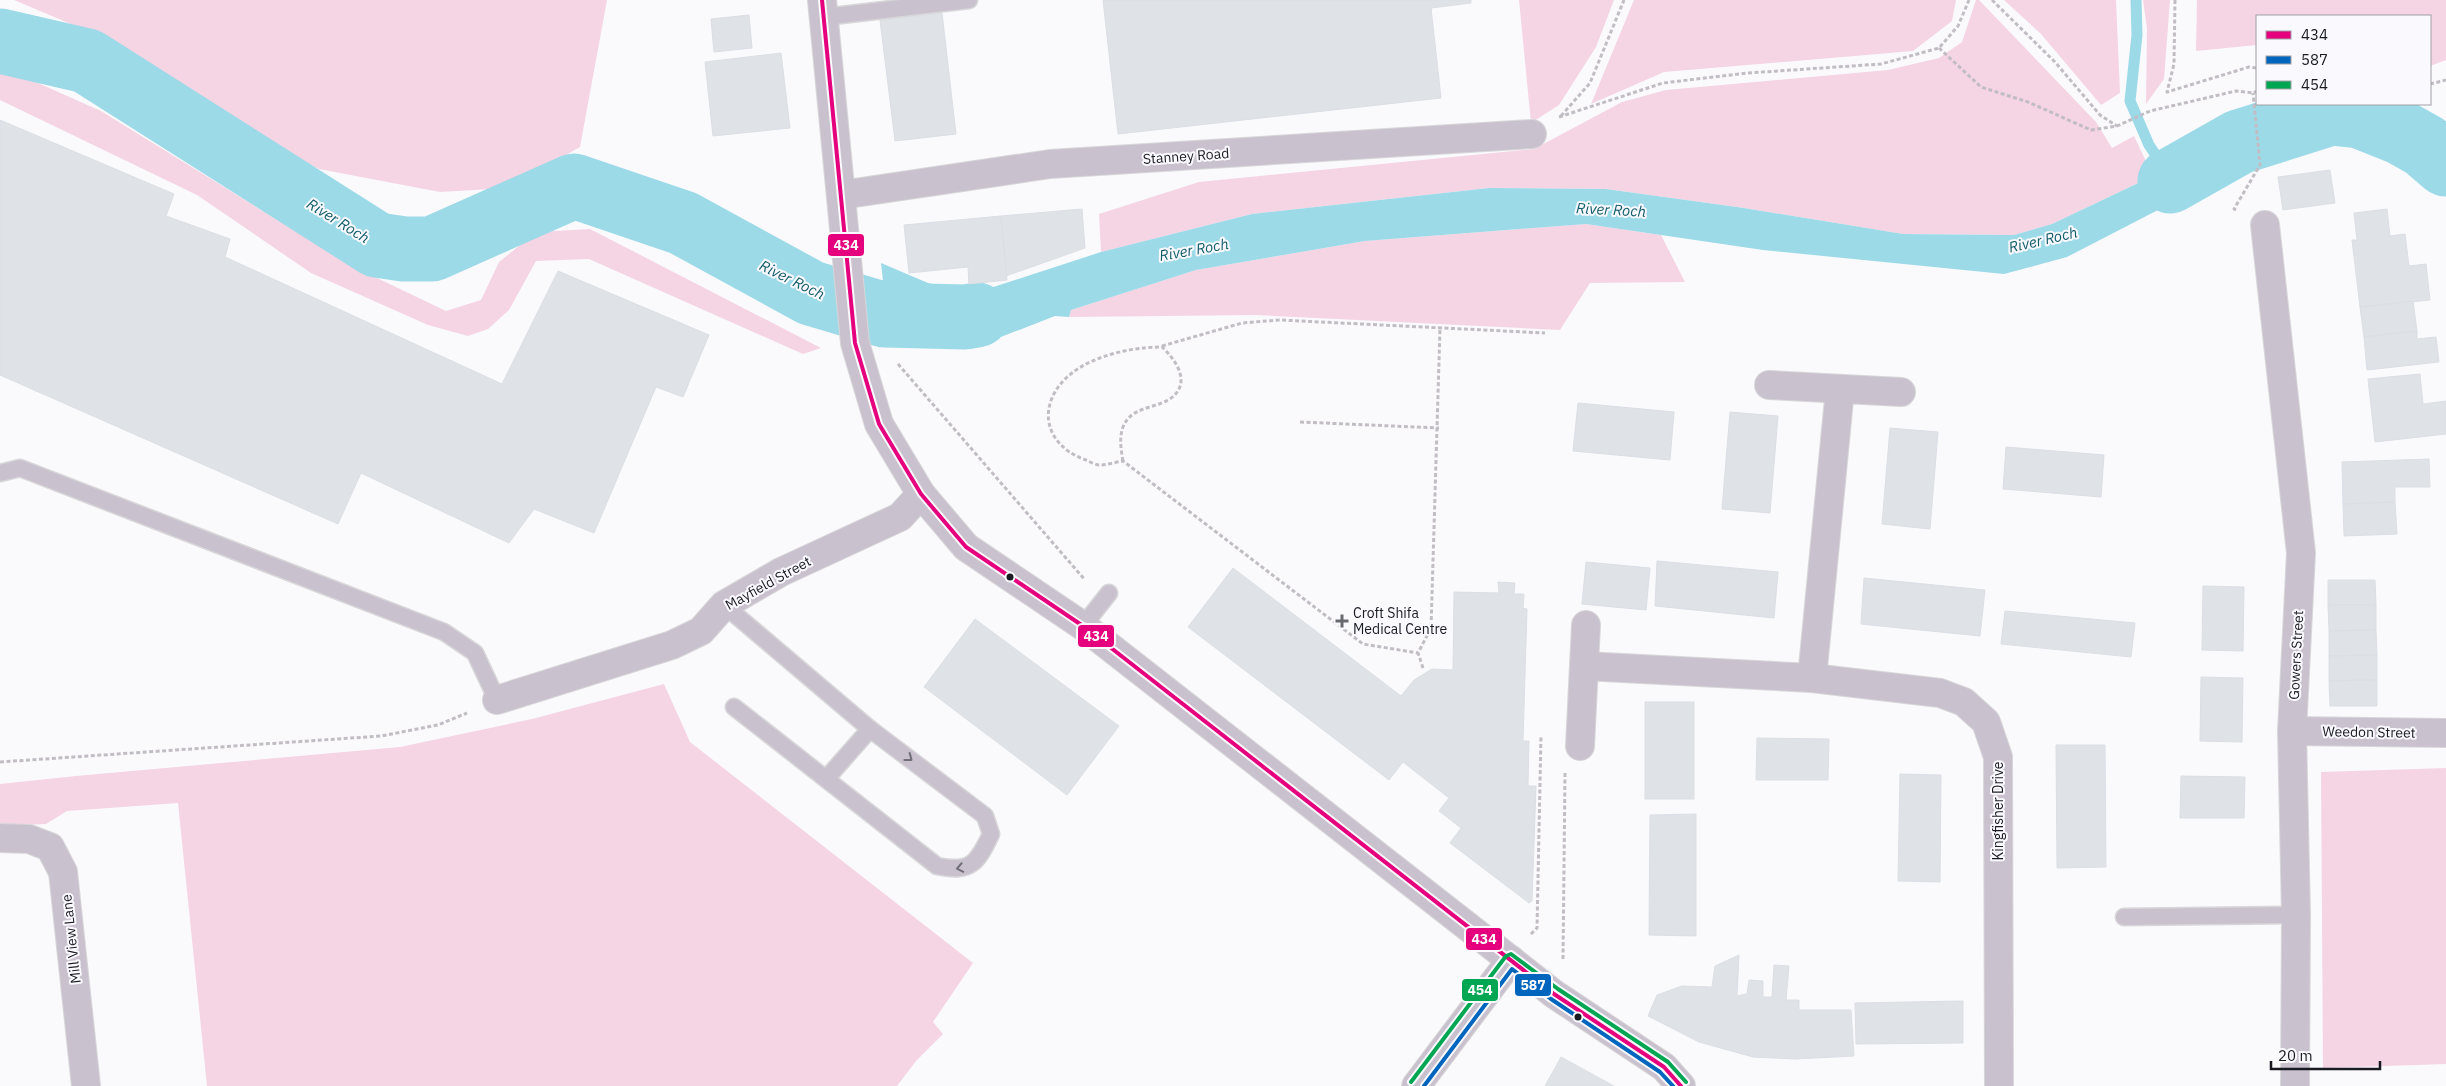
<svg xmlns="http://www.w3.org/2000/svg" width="2446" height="1086" font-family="'IBM Plex Sans',sans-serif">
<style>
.green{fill:#f5d4e4}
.water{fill:#9cdae8}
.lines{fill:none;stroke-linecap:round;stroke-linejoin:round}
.stream{stroke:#9cdae8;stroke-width:11}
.river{stroke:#9cdae8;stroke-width:65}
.building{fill:#dfe3e8;stroke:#dbdee4}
.service-casing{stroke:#d7d7d9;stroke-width:19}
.minor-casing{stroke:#d7d7d9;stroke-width:30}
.path{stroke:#c2bdc5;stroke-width:3;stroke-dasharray:4 2.5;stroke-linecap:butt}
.service{stroke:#cac1ce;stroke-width:16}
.minor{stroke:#cac1ce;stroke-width:28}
.bus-1-casing{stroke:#f9f9fe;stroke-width:8}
.bus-2-casing{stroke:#f9f9fe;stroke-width:8}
.bus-3-casing{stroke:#f9f9fe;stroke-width:8}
.bus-1{stroke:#e5007d;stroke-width:4}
.bus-2{stroke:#0065bd;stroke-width:4}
.bus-3{stroke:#00a651;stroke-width:4}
.oneway{stroke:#726e78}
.bus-dot{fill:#1a1a22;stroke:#f9f9fe;stroke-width:2}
.poi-dot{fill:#68686f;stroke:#f9f9fe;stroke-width:2}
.labels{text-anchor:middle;stroke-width:4;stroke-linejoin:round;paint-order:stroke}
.street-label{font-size:14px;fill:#1a1a22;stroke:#f9f9fe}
.poi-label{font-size:14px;fill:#1a1a22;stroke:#f9f9fe;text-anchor:start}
.water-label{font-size:15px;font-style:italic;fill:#125c6a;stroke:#f9f9fe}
.line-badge{stroke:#f9f9fe;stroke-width:2}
.badge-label{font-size:14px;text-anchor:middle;font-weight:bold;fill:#fff}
</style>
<rect width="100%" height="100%" fill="#fafafd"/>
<g class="green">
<path d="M14 0H607L580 147 508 188 440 192 319 169 236 129 85 30Z"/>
<path d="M1519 0H1614L1596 47 1559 105 1531 123Z"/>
<path d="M1634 0H1956L1952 21 1913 51 1664 72 1591 104Z"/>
<path d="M1976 0H1979L2096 122 2112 148 2134 136 2153 176 2052 224 2014 235 1903 234 1744 208 1606 189 1489 188 1252 214 1101 252 1099 214 1199 182 1534 149 1622 102 1666 90 1888 70 1939 58 1962 42Z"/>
<path d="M2004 0H2116L2120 93 2101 105 2041 34Z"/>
<path d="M2143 0H2170L2164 79 2146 104 2147 29Z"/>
<path d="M2197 0H2446V60L2430 66V16H2257V45L2196 51Z"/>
<path d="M0 73 20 75 101 111 350 265 446 311 481 300 499 262 536 232 590 229 821 348 803 354 589 259 536 261 509 310 488 329 468 336 428 325 311 273 197 195 0 100Z"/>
<path d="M1586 224 1661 235 1685 282 1590 283 1560 330 1257 315 1069 317 1071 310 1196 270 1365 241Z"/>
<path d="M664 684 690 742 973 963 933 1022 943 1034 916 1061 897 1086H207L178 803 67 811 46 824 0 826V784L76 776 400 747 532 719Z"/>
<path d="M2446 768V1064L2323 1068 2321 772Z"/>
</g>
<g class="water">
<path d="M2354 104 2396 112 2446 150V195L2406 156 2361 144 2329 140 2267 153 2264 116 2301 109Z"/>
<path d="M2246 121 2251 162 2067 257 2004 274 1763 250 1586 224 1365 241 1196 270 1071 310 1069 317 1055 316 970 349 890 345 881 263 928 283 975 293 1101 252 1252 214 1489 188 1606 189 1744 208 1903 234 2014 235 2052 224 2153 176 2230 124Z"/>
</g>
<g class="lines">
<path class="stream" d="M2136 0 2137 35 2130 101 2149 145 2172 179"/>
<g class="river">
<path d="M0 41 87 61 377 245 404 249H432L574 186 683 223 811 293 885 315 965 317 977 315"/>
<path d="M2170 181 2239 142 2331 113 2360 116 2400 132 2425 146 2446 164"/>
</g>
</g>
<g class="building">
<path d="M1103 0H1471V3L1431 8 1441 98 1118 134Z"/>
<path d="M942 13 956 134 895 141 880 20Z"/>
<path d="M749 15 752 48 714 52 711 19Z"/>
<path d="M781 53 790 128 713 136 705 62Z"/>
<path d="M0 120 174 194 166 216 230 239 225 257 502 384 558 271 709 335 683 397 656 387 594 533 534 509 509 543 361 473 338 524 0 375Z"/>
<path d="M2330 170 2335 203 2283 210 2278 177Z"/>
<path d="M1082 209 1085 248 1006 276 1001 216Z"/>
<path d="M2387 209 2390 236 2405 234 2409 266 2426 264 2430 300 2360 307 2352 240H2357L2354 213Z"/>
<path d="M1001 216 1007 280 969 284 968 267 909 273 904 225Z"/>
<path d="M2413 301 2417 331 2364 337 2360 307Z"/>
<path d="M2417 331V339L2436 337 2439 362 2367 370 2364 337Z"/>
<path d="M2420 374 2423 404 2446 401V434L2375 442 2368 379Z"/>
<path d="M1578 403 1674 412 1670 460 1573 451Z"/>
<path d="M1730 412 1778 416 1770 513 1722 509Z"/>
<path d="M1890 428 1938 432 1930 529 1882 524Z"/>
<path d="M2006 447 2104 455 2101 497 2003 489Z"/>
<path d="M2429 459 2430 487H2395V502L2343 504 2342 462Z"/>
<path d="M2395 502 2397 534 2344 536 2343 504Z"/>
<path d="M1657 561 1778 572 1774 618 1655 606Z"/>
<path d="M1586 562 1650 568 1646 610 1582 604Z"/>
<path d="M1233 568 1401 696 1414 680 1432 669 1453 670 1454 592 1499 593 1498 582 1515 583 1514 594H1524L1523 608 1527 609 1523 741H1529L1528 786H1536L1532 901 1529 903 1450 843 1461 828 1439 811 1449 798 1403 762 1389 780 1188 627Z"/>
<path d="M1864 578 1985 590 1980 636 1861 624Z"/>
<path d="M2328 580H2375L2376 605H2328Z"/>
<path d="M2203 586 2244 587 2243 651 2202 650Z"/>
<path d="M2328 605H2376V630L2329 631Z"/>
<path d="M2005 611 2135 623 2131 657 2001 644Z"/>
<path d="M975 619 1119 726 1067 795 924 687Z"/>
<path d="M2376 630 2377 655 2329 656V631Z"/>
<path d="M2377 655V680L2329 681V656Z"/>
<path d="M2201 677 2243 678 2242 742 2200 741Z"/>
<path d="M2377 680V706H2330L2329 681Z"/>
<rect x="1645" y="702" width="49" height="97"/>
<path d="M1757 738 1829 739 1828 780H1756Z"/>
<path d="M2056 745H2105L2106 867 2057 868Z"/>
<path d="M1900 774 1941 775 1940 882 1898 881Z"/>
<path d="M2181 776 2245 777 2244 818H2180Z"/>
<path d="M1696 814V936L1649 935 1650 815Z"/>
<path d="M1739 955 1737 996 1747 994 1749 980 1763 981V997H1772L1774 965 1789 966 1786 1000H1799V1010H1851L1854 1056 1795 1059 1753 1057 1699 1042 1648 1016 1657 995 1682 986 1712 987 1715 966Z"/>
<path d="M1963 1001V1043L1856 1044 1855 1003Z"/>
<path d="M1561 1057 1614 1086H1545Z"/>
</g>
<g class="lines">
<defs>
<g id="service">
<path d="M824 17 969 0"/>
<path d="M0 473 20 468 444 632 475 653 497 700"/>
<path d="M724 605 870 729 985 816 991 834C977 864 970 873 937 866L734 707"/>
<path d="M1083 626 1109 593"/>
<path d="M826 779 870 729"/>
<path d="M2124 917 2296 915"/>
</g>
<g id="minor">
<path d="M822 0 855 343 879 424 921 494 966 547 1083 626 1554 994 1664 1067 1681 1086"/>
<path d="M841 195 1050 164 1532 134"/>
<path d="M2265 225 2301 553 2292 731 2296 915 2295 1086"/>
<path d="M1769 385 1901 392"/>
<path d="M1584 666 1812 678 1940 693 1964 702 1986 722 1998 757 1999 1086"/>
<path d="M1812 678 1840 389"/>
<path d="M497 700 672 645 701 631 724 605 781 572 900 517 921 494"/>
<path d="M2292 731 2446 733"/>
<path d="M1580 746 1586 625"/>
<path d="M0 838 29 839 50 847 63 872 86 1086"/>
<path d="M1416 1086 1511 960"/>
</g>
</defs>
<use href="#service" class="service-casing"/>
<use href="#minor" class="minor-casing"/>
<g class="path">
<path d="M1992 0 2055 62 2100 115 2117 126"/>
<path d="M2175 0 2174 64 2167 92 2249 67 2257 68"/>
<path d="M1939 48 1981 87 2028 102 2091 130 2117 126 2150 111 2236 91 2253 93 2257 91"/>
<path d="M2430 84 2446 80"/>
<path d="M1561 116 1590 83 1624 0"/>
<path d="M1559 117 1663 83 1748 73 1881 64 1939 48 1958 26 1969 0"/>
<path d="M2236 210 2234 209 2260 165 2253 93"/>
<path d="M1162 346 1242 323 1280 320 1545 333"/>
<path d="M898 364 1085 580"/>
<path d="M1300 422 1439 428"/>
<path d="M1123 461C1121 449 1119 438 1123 427 1131 407 1152 409 1168 400 1193 385 1177 361 1162 347 1125 347 1068 360 1052 398 1040 427 1059 451 1086 460 1090 462 1096 465 1100 465 1107 465 1116 462 1123 461L1363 644 1418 653"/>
<path d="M1423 668 1418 653 1431 628 1440 328"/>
<path d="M0 762 381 736 438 725 467 713"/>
<path d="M1531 934 1537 928 1541 735"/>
<path d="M1563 959 1565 773"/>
</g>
<use href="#service" class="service"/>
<use href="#minor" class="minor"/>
<defs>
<path id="bus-1" d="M822 0 855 343 879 424 921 494 966 547 1083 626 1554 994 1664 1067 1681 1086"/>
<path id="bus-2" d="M1424 1086 1512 969 1551 999 1660 1072 1673 1086"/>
<path id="bus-3" d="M1411 1082 1506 956 1511 954 1558 989 1668 1062 1686 1082"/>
</defs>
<use href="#bus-1" class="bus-1-casing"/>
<use href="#bus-2" class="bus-2-casing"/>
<use href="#bus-3" class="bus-3-casing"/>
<use href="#bus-1" class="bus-1"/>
<use href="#bus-2" class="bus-2"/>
<use href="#bus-3" class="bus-3"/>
</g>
<defs><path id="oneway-chevron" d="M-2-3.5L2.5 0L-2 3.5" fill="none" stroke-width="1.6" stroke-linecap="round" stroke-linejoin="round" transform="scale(1.25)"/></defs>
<g class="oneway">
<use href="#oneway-chevron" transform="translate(909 758) rotate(37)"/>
<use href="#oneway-chevron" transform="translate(960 868) rotate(169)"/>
</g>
<g class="bus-dot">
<circle cx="1010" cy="577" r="4.5"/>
<circle cx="1578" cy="1017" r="4.5"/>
</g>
<path class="poi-dot" d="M1339.5 613.5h5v5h5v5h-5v5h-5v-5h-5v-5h5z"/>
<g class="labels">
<g class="street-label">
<text transform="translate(1186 156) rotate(-4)" y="5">Stanney Road</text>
<text transform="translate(768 583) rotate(-29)" y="5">Mayfield Street</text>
<text transform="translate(2296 655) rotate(-87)" y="5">Gowers Street</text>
<text transform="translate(2369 732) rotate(1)" y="5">Weedon Street</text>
<text transform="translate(1998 811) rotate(-90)" y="5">Kingfisher Drive</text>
<text transform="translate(71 939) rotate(-96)" y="5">Mill View Lane</text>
</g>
<g class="poi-label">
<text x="1353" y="618">Croft Shifa<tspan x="1353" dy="16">Medical Centre</tspan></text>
</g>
<g class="water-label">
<text transform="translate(1611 210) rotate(3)" y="5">River Roch</text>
<text transform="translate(338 221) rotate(32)" y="5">River Roch</text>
<text transform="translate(2043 240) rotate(-13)" y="5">River Roch</text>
<text transform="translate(1194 250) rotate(-10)" y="5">River Roch</text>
<text transform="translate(792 280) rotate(26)" y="5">River Roch</text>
</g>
</g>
<g class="line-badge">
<rect x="827" y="233" width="38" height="24" rx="5" fill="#e5007d"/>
<rect x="1077" y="624" width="38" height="24" rx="5" fill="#e5007d"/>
<rect x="1465" y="927" width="38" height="24" rx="5" fill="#e5007d"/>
<rect x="1514" y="973" width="38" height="24" rx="5" fill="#0065bd"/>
<rect x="1461" y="978" width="38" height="24" rx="5" fill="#00a651"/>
</g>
<g class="badge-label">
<text x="846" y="250">434</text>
<text x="1096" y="641">434</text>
<text x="1484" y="944">434</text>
<text x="1533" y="990">587</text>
<text x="1480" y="995">454</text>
</g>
<rect x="2256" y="15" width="175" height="90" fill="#f9f9fe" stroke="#a0a0a6"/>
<rect x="2266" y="31" width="25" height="8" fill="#e5007d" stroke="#a0a0a6"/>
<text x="2301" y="40" font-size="15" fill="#1a1a22">434</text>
<rect x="2266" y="56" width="25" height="8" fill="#0065bd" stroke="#a0a0a6"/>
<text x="2301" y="65" font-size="15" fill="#1a1a22">587</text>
<rect x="2266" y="81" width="25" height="8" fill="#00a651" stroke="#a0a0a6"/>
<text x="2301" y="90" font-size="15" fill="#1a1a22">454</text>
<path d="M2271 1061v8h109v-8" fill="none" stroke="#1a1a22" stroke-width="2.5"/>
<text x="2278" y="1061" font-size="15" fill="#1a1a22" stroke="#f9f9fe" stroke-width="4" paint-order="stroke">20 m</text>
</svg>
